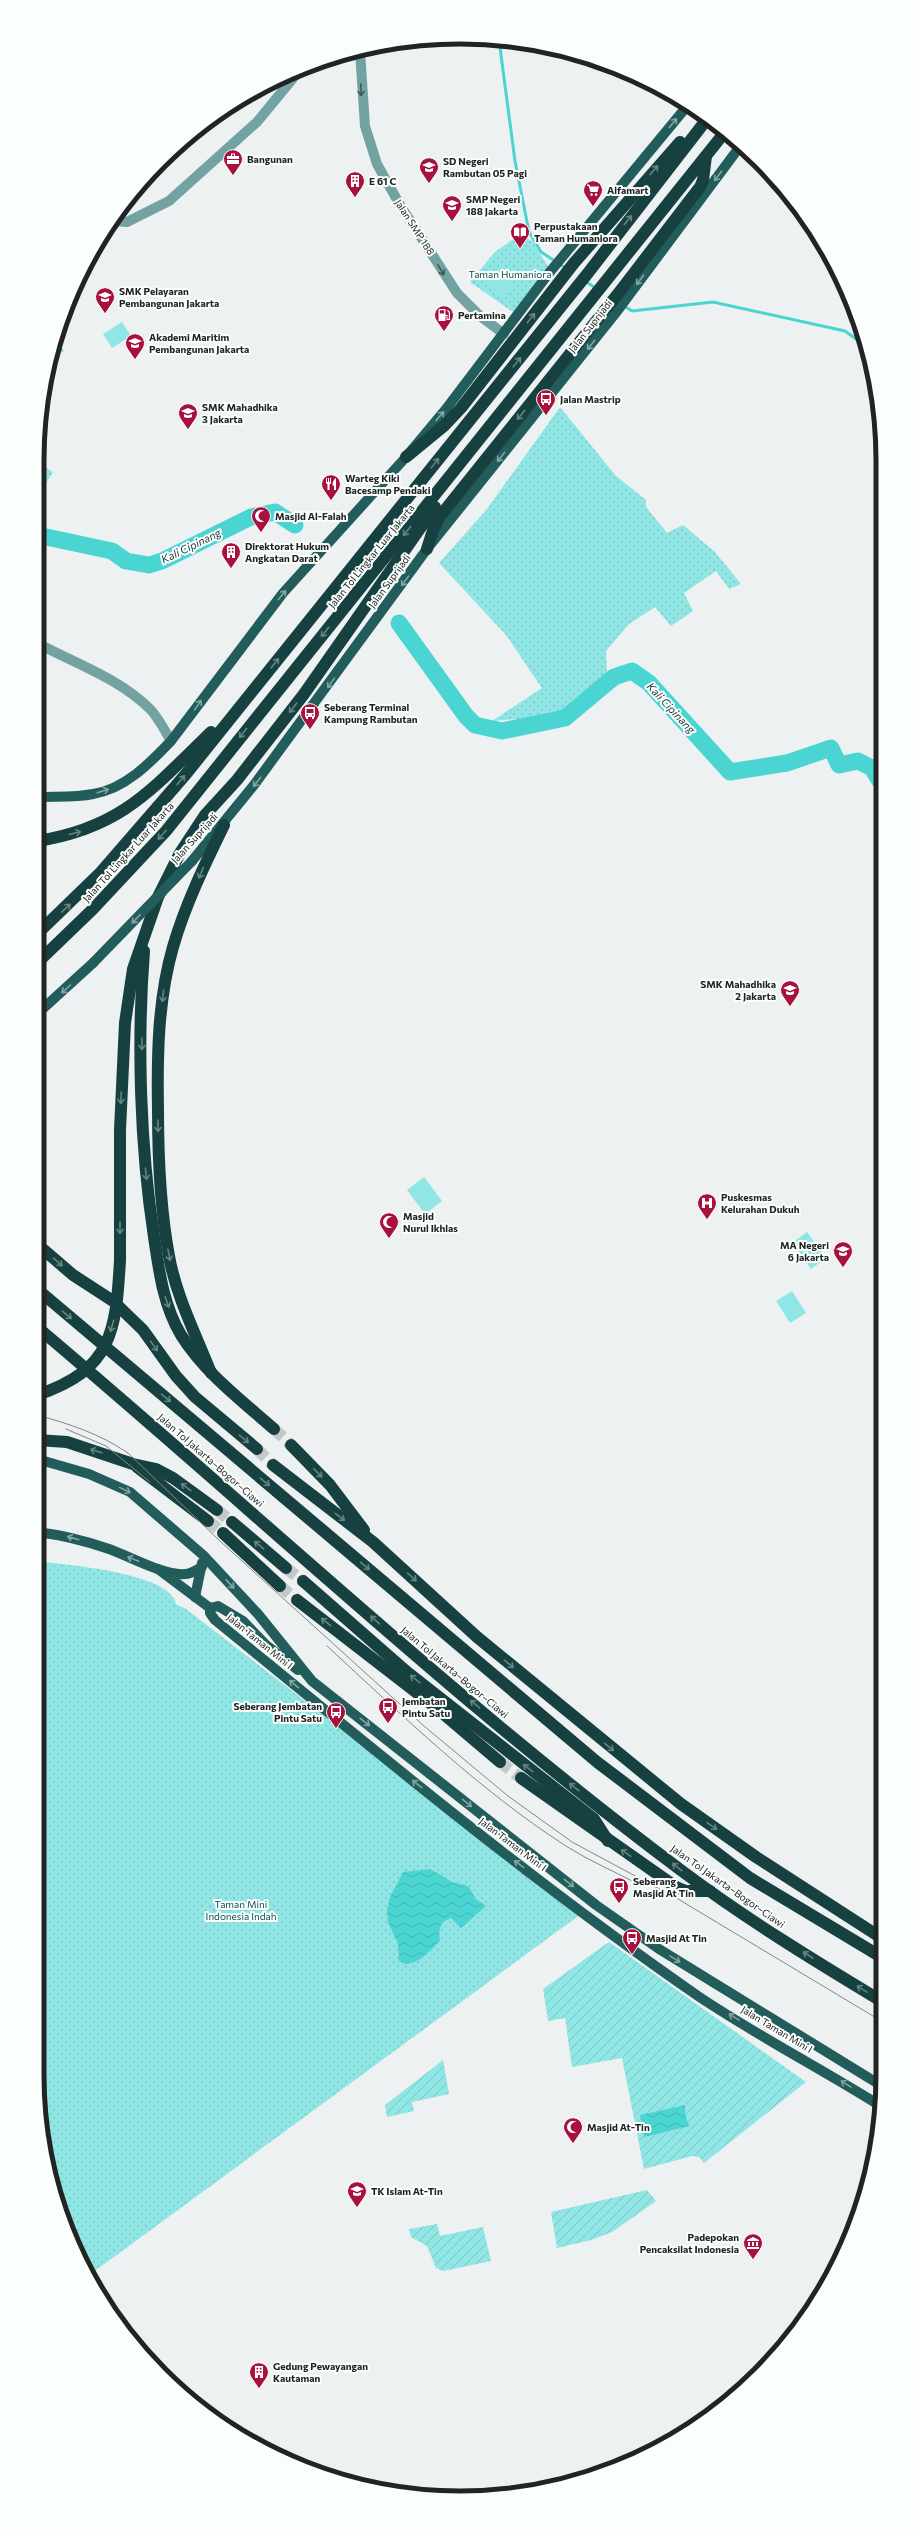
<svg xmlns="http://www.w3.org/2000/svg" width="920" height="2535" font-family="Commissioner,sans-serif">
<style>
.grass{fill:url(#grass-dots)}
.garden{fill:url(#garden-furrows)}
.pitch{fill:#90e6e4}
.water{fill:url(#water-waves)}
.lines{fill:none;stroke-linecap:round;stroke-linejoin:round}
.stream{stroke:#4ad5d3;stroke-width:3}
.river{stroke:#4ad5d3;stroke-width:17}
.motorway-tunnel{stroke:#c4c8c8;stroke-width:12;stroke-dasharray:12 6;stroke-linecap:butt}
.tertiary{stroke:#72a3a2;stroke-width:10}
.primary{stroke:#225c5b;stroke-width:10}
.motorway{stroke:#164140;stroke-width:12}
.tram{stroke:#848787;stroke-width:1}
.primary-bridge{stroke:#225c5b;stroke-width:10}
.motorway-bridge{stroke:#164140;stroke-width:12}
.oneway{stroke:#425656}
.oneway2{stroke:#83a5a4}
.oneway3{stroke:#668482}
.labels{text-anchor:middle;stroke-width:4;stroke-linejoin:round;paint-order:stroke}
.poi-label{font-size:10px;font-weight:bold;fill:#222323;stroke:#fafffe;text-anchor:start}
.street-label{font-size:10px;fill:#222323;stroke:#fafffe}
.park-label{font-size:10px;fill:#0f4c4b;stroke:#fafffe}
.water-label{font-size:11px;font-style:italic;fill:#1e3635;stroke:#fafffe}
.rim{fill:none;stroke:#222323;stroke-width:5}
</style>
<defs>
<pattern id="grass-dots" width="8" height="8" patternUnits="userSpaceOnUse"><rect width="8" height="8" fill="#90e6e4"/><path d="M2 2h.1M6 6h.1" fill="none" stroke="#7cc5c3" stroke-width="1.8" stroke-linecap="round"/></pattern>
<pattern id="garden-furrows" width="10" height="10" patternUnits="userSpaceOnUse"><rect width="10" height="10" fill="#90e6e4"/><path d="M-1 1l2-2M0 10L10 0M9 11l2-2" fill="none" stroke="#7cc5c3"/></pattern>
<pattern id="water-waves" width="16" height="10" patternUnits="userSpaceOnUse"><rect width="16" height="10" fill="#4ad5d3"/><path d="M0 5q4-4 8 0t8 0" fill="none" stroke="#40b7b5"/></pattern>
</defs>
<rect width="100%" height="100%" fill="#edf1f1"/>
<g class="grass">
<path d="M519 235 532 241 548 266 513 312 470 282 495 252Z"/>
<path d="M56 338 64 351 50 361Z"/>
<path d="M560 407 616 476 646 500V507L667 533 683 525 715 552 741 584 729 589 716 571 684 593 693 611 671 626 655 607 629 624 606 651 607 674 560 713 518 719 492 721 542 688 506 635 439 563 487 509Z"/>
<path d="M37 462 53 472 37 497Z"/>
<path d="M37 1561C64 1565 171 1572 176 1604L186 1609 581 1914 88 2276 69 2237 45 2157 37 2075Z"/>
</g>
<g class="garden">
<path d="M609 1942 806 2082 704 2163 699 2157 692 2156 644 2169 622 2058 572 2067 565 2018 548 2021 543 1989Z"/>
<path d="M443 2060 449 2094 412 2102 414 2111 387 2117 385 2105Z"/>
<path d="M647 2190 656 2201 612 2232 591 2240 557 2248 551 2212Z"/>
<path d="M437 2224 440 2236 483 2227 491 2261 443 2271 436 2268 427 2246 411 2237 409 2229Z"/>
</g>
<g class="pitch">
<path d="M491 268 513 285 503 297 481 281Z"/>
<path d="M122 322 131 336 112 348 103 334Z"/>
<path d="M424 1177 442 1201 425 1214 407 1190Z"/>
<path d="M807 1232 826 1258 811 1269 792 1243Z"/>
<path d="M792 1291 806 1313 790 1323 776 1301Z"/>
</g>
<g class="water">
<path d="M430 1869 452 1882 468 1886 476 1899 486 1906 461 1928 451 1918C440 1921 438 1930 440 1941 429 1951 413 1971 399 1961L398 1944 388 1922 387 1910 390 1897 403 1872Z"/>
<path d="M685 2105V2114L689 2126 644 2137 640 2115Z"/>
</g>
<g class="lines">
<g class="stream">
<path d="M499 40 515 161 529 232 541 252 567 269"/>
<path d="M585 281 597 289"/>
<path d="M624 306 632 311 713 302 845 331 866 346"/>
</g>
<g class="river">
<path d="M37 535 112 551 126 561 149 565 162 561 251 517 275 512 295 525"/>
<path d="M399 623 466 716 475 725 502 731 565 718 614 677 632 671 649 683 730 772 787 763 831 748 839 765 858 761 872 768 880 781"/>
</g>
<g class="motorway-tunnel">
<path d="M274 1429 291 1445"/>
<path d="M257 1449 273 1465"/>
<path d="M217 1510 232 1522"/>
<path d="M208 1521 223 1533"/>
<path d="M286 1568 303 1581"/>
<path d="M280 1586 297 1600"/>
<path d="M500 1762 521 1778"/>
</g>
<g class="tertiary">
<path d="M360 51 365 126 377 164 400 205 457 293 480 316 504 334"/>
<path d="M113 221 127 222 169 201 257 122 299 71"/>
<path d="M37 643C76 664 119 678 151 710 159 719 165 731 171 741"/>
</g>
<g class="primary">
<path d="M37 797C55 796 75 798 93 794 125 789 150 763 171 741L283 593 406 457 446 409 549 273 688 105"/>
<path d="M192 861 254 785 427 549 615 314 741 145"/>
<path d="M37 1014 93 963"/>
<path d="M37 1459 89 1474 130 1492 203 1555 258 1614 312 1681 596 1905 659 1949 882 2086"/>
<path d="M37 1532C62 1535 86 1541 109 1549 129 1556 164 1576 185 1574 192 1574 196 1570 202 1567"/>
<path d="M158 1569 210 1608V1613L215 1620C373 1749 530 1880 698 1996 756 2035 820 2068 879 2105"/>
<path d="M195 1597 202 1563"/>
<path d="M210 1608 218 1606 243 1621 266 1645 298 1670"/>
</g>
<g class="motorway">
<path d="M406 457 445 425 461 408 574 263 680 142"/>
<path d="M427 549 433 530 441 515 621 290 700 187 703 180 706 156"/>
<path d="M37 841C122 828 153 788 211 732"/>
<path d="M37 934 101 872 186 774 588 273 707 119"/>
<path d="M144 951C137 1043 140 1145 154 1237 159 1270 163 1305 181 1335 205 1373 241 1400 274 1429"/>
<path d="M37 963 93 909 166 831 725 132"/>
<path d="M44 1250 73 1275 113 1301 143 1330 176 1376 195 1397 257 1449"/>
<path d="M120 1260V1130L125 1023 133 969 158 897 180 853 205 815 237 780 304 694 435 507"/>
<path d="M37 1289 597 1762 750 1878 883 1958"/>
<path d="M37 1327C252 1508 457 1703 682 1871 746 1919 815 1961 883 2002"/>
<path d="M211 1373C196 1335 176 1296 169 1256 160 1208 158 1158 158 1109 157 1055 158 999 173 947 185 905 205 864 224 825"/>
<path d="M37 1440 67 1442 133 1464 156 1469 173 1478 217 1510"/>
<path d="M291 1445 330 1485 364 1530"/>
<path d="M273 1465 373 1542 477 1637 681 1804 756 1857 883 1939"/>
<path d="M137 1467 208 1521"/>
<path d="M232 1522 286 1568"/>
<path d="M223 1533 280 1586"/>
<path d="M303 1581 407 1672 594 1819 608 1841"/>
<path d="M297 1600 434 1706 500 1762"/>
<path d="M521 1778 676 1887 686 1891H710"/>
</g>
<g class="tram">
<path d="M37 1415C70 1424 100 1434 128 1453L221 1542 424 1726 508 1796 572 1842 678 1899 883 2022"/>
<path d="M66 1429 106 1446 150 1482"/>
<path d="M327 1646C403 1716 479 1790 566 1846 589 1861 616 1872 640 1885"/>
</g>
<path class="primary-bridge" d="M93 963 192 861"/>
<path class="motorway-bridge" d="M37 1395C112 1370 116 1332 120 1260"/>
</g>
<defs><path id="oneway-shaft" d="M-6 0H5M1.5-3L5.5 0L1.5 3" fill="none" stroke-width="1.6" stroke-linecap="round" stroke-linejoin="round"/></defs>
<g class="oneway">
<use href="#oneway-shaft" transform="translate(361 90) rotate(88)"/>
<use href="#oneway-shaft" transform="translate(441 270) rotate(59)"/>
</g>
<g class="oneway2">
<use href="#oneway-shaft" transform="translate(673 123) rotate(-51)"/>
<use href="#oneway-shaft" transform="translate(718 176) rotate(127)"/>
<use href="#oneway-shaft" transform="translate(640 280) rotate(127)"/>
<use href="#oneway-shaft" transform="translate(591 345) rotate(128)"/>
<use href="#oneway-shaft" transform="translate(440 416) rotate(-50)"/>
<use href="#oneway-shaft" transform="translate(501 457) rotate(129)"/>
<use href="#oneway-shaft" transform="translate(405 581) rotate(126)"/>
<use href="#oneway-shaft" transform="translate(282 595) rotate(-51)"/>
<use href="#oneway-shaft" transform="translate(331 683) rotate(126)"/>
<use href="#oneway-shaft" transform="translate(198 705) rotate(-55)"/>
<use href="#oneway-shaft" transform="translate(257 782) rotate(128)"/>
<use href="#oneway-shaft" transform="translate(103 791) rotate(-18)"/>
<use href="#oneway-shaft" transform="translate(136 919) rotate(134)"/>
<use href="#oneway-shaft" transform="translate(66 989) rotate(138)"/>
<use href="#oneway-shaft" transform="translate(125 1490) rotate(26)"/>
<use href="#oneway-shaft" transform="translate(73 1538) rotate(-164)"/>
<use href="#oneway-shaft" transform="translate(133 1559) rotate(-158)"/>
<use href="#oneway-shaft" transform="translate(230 1584) rotate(47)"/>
<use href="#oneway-shaft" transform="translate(294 1684) rotate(-141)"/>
<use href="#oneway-shaft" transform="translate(365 1722) rotate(38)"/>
<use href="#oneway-shaft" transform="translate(417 1784) rotate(-142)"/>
<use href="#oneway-shaft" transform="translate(467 1803) rotate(39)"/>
<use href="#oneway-shaft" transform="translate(519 1864) rotate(-143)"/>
<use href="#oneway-shaft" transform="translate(569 1883) rotate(38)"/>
<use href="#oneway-shaft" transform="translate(675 1959) rotate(32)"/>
<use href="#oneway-shaft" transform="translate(734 2017) rotate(-149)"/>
<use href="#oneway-shaft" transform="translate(846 2084) rotate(-148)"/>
</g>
<g class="oneway3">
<use href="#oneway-shaft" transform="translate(654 170) rotate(-49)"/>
<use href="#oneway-shaft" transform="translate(628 220) rotate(-52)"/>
<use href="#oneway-shaft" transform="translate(531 318) rotate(-52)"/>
<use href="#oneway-shaft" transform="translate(517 362) rotate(-51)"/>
<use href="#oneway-shaft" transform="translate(521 415) rotate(129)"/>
<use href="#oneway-shaft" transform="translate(435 463) rotate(-51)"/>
<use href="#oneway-shaft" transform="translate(407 531) rotate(129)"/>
<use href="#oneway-shaft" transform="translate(325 632) rotate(129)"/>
<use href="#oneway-shaft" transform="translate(275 663) rotate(-51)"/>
<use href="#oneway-shaft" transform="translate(293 708) rotate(128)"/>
<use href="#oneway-shaft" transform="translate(243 733) rotate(128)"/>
<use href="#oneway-shaft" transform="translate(181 780) rotate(-50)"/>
<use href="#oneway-shaft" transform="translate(75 833) rotate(-14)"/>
<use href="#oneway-shaft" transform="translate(162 835) rotate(132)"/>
<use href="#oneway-shaft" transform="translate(201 873) rotate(112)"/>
<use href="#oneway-shaft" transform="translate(66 908) rotate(-43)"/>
<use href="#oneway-shaft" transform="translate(163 996) rotate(96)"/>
<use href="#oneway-shaft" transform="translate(142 1044) rotate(90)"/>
<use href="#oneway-shaft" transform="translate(121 1098) rotate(92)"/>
<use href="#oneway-shaft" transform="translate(158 1126) rotate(90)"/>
<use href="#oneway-shaft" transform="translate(146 1174) rotate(84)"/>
<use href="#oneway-shaft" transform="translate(120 1228) rotate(90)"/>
<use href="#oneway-shaft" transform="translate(169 1255) rotate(79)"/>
<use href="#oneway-shaft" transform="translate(58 1262) rotate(41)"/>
<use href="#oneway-shaft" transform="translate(167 1302) rotate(71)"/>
<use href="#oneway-shaft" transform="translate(67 1315) rotate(40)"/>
<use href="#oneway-shaft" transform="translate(112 1326) rotate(106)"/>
<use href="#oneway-shaft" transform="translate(154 1346) rotate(55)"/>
<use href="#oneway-shaft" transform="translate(166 1398) rotate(40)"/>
<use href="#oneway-shaft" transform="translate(244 1439) rotate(39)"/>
<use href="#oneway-shaft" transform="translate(96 1451) rotate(-163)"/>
<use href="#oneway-shaft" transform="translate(318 1473) rotate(46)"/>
<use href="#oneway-shaft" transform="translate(265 1482) rotate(40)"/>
<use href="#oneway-shaft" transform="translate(186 1487) rotate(-144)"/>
<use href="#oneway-shaft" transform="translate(340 1517) rotate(37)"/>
<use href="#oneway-shaft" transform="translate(259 1545) rotate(-140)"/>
<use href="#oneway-shaft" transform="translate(365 1566) rotate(40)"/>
<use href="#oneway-shaft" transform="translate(412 1577) rotate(42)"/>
<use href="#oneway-shaft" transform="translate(375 1620) rotate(-139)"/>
<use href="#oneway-shaft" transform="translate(326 1622) rotate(-142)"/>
<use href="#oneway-shaft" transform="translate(509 1664) rotate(40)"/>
<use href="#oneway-shaft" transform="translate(415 1679) rotate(-142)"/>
<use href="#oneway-shaft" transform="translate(475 1704) rotate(-140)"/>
<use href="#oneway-shaft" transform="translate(609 1747) rotate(39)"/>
<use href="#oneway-shaft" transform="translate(528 1768) rotate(-143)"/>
<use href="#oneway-shaft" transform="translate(574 1787) rotate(-142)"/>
<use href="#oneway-shaft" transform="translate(712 1826) rotate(35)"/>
<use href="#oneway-shaft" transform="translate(626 1853) rotate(-146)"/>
<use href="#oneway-shaft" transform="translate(677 1867) rotate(-142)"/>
<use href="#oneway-shaft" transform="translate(808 1955) rotate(-147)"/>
<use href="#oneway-shaft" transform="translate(862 1989) rotate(-149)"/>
</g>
<defs>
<symbol id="office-pin" viewBox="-11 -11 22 30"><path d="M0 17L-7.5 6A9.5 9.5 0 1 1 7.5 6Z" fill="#a8113c" stroke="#fafffe"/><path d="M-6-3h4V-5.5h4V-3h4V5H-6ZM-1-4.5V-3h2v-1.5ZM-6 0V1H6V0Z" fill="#fff"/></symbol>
<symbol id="school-pin" viewBox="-11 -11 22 30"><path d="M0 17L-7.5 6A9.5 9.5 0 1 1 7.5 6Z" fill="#a8113c" stroke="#fafffe"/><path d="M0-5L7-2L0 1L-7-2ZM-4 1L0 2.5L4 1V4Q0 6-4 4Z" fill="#fff"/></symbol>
<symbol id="building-pin" viewBox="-11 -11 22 30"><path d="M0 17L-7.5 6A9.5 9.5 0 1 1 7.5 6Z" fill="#a8113c" stroke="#fafffe"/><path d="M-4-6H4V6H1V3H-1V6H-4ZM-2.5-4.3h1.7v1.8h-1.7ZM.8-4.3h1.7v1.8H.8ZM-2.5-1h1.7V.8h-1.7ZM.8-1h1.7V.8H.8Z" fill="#fff"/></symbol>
<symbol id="supermarket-pin" viewBox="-11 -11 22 30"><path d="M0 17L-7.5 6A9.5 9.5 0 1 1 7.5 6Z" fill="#a8113c" stroke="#fafffe"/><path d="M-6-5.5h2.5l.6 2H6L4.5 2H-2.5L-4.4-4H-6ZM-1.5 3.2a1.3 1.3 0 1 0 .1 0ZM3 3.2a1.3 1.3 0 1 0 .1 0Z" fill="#fff"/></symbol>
<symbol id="library-pin" viewBox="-11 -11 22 30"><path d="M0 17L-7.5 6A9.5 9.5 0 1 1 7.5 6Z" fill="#a8113c" stroke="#fafffe"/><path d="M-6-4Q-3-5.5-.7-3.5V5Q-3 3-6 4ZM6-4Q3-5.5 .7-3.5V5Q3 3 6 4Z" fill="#fff"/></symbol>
<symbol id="fuel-pin" viewBox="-11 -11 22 30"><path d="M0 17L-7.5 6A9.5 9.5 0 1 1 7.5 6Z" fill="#a8113c" stroke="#fafffe"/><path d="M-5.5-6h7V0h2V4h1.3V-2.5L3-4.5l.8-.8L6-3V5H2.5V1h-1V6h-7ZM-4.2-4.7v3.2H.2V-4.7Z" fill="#fff"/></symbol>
<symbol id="university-pin" viewBox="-11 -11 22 30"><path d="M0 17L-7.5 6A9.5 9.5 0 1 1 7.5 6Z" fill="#a8113c" stroke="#fafffe"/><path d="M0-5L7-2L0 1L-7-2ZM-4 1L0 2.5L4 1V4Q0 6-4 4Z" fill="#fff"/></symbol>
<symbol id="bus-pin" viewBox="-11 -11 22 30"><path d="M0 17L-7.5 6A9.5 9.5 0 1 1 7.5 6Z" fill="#a8113c" stroke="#fafffe"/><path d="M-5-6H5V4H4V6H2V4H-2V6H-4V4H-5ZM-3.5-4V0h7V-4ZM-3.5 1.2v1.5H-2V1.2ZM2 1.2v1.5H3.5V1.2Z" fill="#fff"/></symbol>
<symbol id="restaurant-pin" viewBox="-11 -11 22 30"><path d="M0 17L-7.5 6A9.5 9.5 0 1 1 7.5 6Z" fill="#a8113c" stroke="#fafffe"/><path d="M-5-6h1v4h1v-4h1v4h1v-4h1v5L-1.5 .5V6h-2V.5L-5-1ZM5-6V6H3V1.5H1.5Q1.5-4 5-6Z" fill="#fff"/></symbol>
<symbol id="mosque-pin" viewBox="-11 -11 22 30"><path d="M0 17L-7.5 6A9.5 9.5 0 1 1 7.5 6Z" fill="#a8113c" stroke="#fafffe"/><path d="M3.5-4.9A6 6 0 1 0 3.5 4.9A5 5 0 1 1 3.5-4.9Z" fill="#fff"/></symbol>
<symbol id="hospital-pin" viewBox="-11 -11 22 30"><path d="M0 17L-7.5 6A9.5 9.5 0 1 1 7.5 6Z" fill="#a8113c" stroke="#fafffe"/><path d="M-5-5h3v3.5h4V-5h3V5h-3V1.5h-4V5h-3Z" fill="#fff"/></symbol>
<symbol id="museum-pin" viewBox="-11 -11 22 30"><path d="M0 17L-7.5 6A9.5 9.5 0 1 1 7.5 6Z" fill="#a8113c" stroke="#fafffe"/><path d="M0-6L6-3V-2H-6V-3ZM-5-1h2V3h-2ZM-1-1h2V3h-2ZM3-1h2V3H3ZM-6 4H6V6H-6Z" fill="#fff"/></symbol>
</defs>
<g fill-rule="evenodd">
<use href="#office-pin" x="222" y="148" width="22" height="30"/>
<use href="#school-pin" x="418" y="156" width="22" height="30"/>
<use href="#building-pin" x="344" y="170" width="22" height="30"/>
<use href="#supermarket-pin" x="582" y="179" width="22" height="30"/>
<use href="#school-pin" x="441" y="194" width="22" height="30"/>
<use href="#library-pin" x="509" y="221" width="22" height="30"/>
<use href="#school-pin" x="94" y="286" width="22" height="30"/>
<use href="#fuel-pin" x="433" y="304" width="22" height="30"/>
<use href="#university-pin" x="124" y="332" width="22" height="30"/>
<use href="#bus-pin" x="535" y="388" width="22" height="30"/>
<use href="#school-pin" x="177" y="402" width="22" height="30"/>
<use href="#restaurant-pin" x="320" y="473" width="22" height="30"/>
<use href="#mosque-pin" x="250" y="505" width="22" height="30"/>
<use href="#building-pin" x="220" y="541" width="22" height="30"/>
<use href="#bus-pin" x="299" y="702" width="22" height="30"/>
<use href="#school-pin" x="779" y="979" width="22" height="30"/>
<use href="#hospital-pin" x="696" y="1192" width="22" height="30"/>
<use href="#mosque-pin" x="378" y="1211" width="22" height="30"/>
<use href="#school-pin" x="832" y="1240" width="22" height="30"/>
<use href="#bus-pin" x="377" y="1696" width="22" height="30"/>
<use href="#bus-pin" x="325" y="1701" width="22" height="30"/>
<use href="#bus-pin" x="608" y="1876" width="22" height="30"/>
<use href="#bus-pin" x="621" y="1927" width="22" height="30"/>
<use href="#mosque-pin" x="562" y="2116" width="22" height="30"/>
<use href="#school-pin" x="346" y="2180" width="22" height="30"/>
<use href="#museum-pin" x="742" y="2232" width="22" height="30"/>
<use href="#building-pin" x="248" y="2361" width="22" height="30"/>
</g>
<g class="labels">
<g class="poi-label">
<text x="247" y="163">Bangunan</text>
<text x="443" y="165">SD Negeri<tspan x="443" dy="12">Rambutan 05 Pagi</tspan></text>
<text x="369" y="185">E 61 C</text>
<text x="607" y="194">Alfamart</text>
<text x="466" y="203">SMP Negeri<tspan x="466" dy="12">188 Jakarta</tspan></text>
<text x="534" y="230">Perpustakaan<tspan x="534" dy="12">Taman Humaniora</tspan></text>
<text x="119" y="295">SMK Pelayaran<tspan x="119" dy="12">Pembangunan Jakarta</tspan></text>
<text x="458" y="319">Pertamina</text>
<text x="149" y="341">Akademi Maritim<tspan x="149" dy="12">Pembangunan Jakarta</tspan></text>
<text x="560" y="403">Jalan Mastrip</text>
<text x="202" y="411">SMK Mahadhika<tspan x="202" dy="12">3 Jakarta</tspan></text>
<text x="345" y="482">Warteg Kiki<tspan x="345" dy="12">Bacesamp Pendaki</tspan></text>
<text x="275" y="520">Masjid Al-Falah</text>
<text x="245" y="550">Direktorat Hukum<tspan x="245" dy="12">Angkatan Darat</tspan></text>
<text x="324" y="711">Seberang Terminal<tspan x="324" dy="12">Kampung Rambutan</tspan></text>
<text x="776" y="988" text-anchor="end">SMK Mahadhika<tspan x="776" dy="12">2 Jakarta</tspan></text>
<text x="721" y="1201">Puskesmas<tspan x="721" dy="12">Kelurahan Dukuh</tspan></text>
<text x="403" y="1220">Masjid<tspan x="403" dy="12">Nurul Ikhlas</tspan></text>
<text x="829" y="1249" text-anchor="end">MA Negeri<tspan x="829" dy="12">6 Jakarta</tspan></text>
<text x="402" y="1705">Jembatan<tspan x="402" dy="12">Pintu Satu</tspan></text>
<text x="322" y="1710" text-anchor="end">Seberang Jembatan<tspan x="322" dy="12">Pintu Satu</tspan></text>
<text x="633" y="1885">Seberang<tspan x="633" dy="12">Masjid At Tin</tspan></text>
<text x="646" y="1942">Masjid At Tin</text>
<text x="587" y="2131">Masjid At-Tin</text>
<text x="371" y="2195">TK Islam At-Tin</text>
<text x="739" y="2241" text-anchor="end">Padepokan<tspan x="739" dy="12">Pencaksilat Indonesia</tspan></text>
<text x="273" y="2370">Gedung Pewayangan<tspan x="273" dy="12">Kautaman</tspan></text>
</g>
<g class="street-label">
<text transform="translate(415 227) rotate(57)" y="4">Jalan SMP 188</text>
<text transform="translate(590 326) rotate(-52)" y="4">Jalan Suprijadi</text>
<text transform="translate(371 556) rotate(-51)" y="4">Jalan Tol Lingkar Luar Jakarta</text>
<text transform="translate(389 581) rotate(-54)" y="4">Jalan Suprijadi</text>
<text transform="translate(194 838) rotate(-48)" y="4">Jalan Suprijadi</text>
<text transform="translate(128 852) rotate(-48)" y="4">Jalan Tol Lingkar Luar Jakarta</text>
<text transform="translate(211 1460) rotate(41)" y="4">Jalan Tol Jakarta–Bogor–Ciawi</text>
<text transform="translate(260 1641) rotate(39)" y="4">Jalan Taman Mini I</text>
<text transform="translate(455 1672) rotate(40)" y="4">Jalan Tol Jakarta–Bogor–Ciawi</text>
<text transform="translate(513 1844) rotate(37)" y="4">Jalan Taman Mini I</text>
<text transform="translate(728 1886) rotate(35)" y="4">Jalan Tol Jakarta–Bogor–Ciawi</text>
<text transform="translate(777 2029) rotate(31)" y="4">Jalan Taman Mini I</text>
</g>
<g class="park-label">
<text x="510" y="278">Taman Humaniora</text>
<text x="241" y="1908">Taman Mini<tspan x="241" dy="12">Indonesia Indah</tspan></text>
</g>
<g class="water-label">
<text transform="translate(191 546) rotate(-26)" y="4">Kali Cipinang</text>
<text transform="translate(671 708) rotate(47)" y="4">Kali Cipinang</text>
</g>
</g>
<path d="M0 0H920V2535H0ZM460 44H460A416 416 0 0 1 876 460V2075A416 416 0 0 1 460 2491H460A416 416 0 0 1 44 2075V460A416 416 0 0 1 460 44Z" fill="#fafffe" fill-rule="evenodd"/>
<path class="rim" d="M460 44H460A416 416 0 0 1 876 460V2075A416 416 0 0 1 460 2491H460A416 416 0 0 1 44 2075V460A416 416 0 0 1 460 44Z"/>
</svg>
